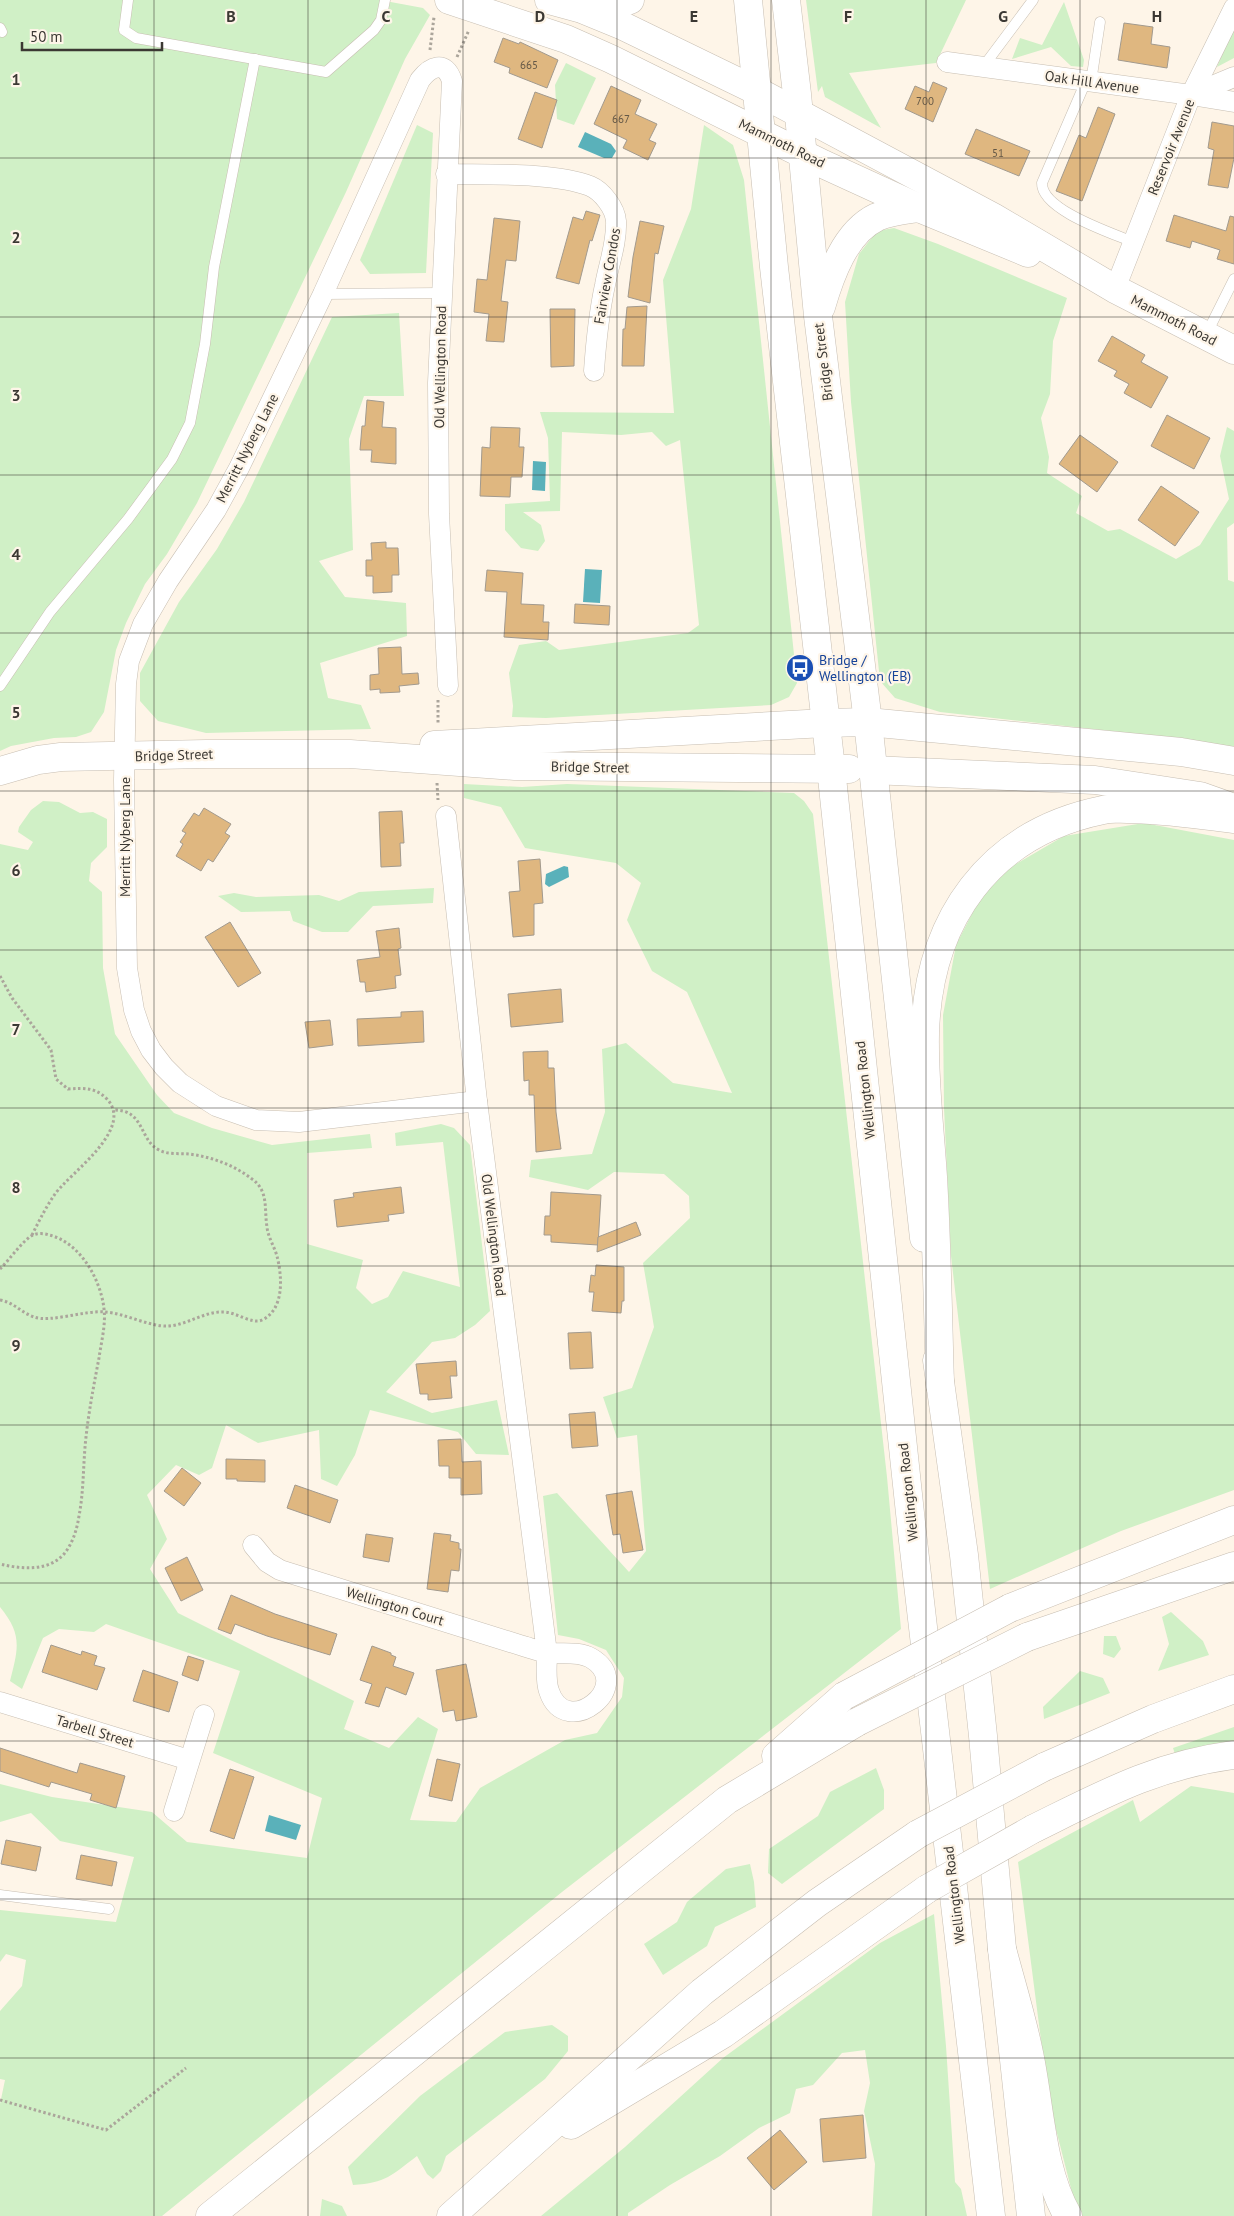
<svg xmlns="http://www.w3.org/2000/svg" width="1234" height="2216" font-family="'PT Sans',sans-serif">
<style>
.green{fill:#d0f0c6}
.water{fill:#5ab1ba}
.building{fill:#dfb780;stroke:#a29a8e}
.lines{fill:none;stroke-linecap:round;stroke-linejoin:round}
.lane-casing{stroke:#c7beb2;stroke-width:11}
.street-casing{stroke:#c7beb2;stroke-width:21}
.secondary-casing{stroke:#c7beb2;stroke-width:29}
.highway-casing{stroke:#c7beb2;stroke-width:29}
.path{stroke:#aba59b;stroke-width:3;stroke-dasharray:2.5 2.5;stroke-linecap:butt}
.lane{stroke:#fff;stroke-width:10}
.street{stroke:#fff;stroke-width:20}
.secondary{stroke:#fff;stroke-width:28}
.highway{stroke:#fff;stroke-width:28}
.highway-bridge-casing{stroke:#c7beb2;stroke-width:29;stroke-linecap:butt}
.highway-bridge{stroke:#fff;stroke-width:28}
.grid{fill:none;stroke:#3b3833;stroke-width:1;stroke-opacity:0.55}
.labels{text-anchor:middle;stroke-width:4.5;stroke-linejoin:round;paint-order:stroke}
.number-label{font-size:11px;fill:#645846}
.street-label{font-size:14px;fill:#3b3833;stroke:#fef5e8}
.transit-label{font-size:14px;fill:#164399;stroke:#fef5e8;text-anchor:start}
.grid-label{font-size:16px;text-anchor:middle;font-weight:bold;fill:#3b3833;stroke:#fef5e8;stroke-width:4.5;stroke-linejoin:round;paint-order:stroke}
</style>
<rect width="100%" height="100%" fill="#fef5e8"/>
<g class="green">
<path d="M0 0H380L423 8 430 15 405 59 346 192 197 503 167 554 145 584 126 623 116 650 104 712 91 732 76 737 54 738 11 746 0 751Z"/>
<path d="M806 0H966L936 63 849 73 881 128 825 97 822 86 818 92Z"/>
<path d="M1064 2 1084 60 1083 67 1071 66 1051 47 1012 59 1020 38 1042 45Z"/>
<path d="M1234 25V58L1217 67Z"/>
<path d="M566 63 596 78 574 125 557 119 555 85Z"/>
<path d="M417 125 433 133 426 273 370 274 360 260Z"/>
<path d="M704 125 733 145 744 180 797 683 789 697 771 705 546 718 512 717 513 706 509 673 519 645 546 641 559 650 688 633 699 625 680 440 666 446 652 432 621 435 562 432 560 511 523 512 541 525 545 541 538 551 521 548 505 530V504L550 501 548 438 540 412 674 413 663 280 691 209Z"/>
<path d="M894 228 938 244 1067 298 1053 341 1050 394 1041 418 1049 457 1047 473 1082 496 1076 513 1108 531 1120 529 1176 559 1200 545 1229 499 1220 456 1227 427 1234 431V523L1227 528 1228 580 1234 582V750L1183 739 940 712 895 698 880 681 851 402 845 302 859 254 877 231Z"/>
<path d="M399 313 404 396H364L349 439 353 550 319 561 345 597 406 603 407 636 320 663 328 698 361 705 371 729 206 733 158 721 140 701V673L179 602 217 549 244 502 332 317Z"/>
<path d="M464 784 522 787 567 784 794 793 804 801 813 814 887 1477 901 1629 562 1892 162 2216H0V2104L5 2080 0 2079V2011L22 1986 26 1960 6 1954 0 1962V1910L116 1922 134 1857 60 1841 31 1813 0 1822V1784L52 1797 152 1812 187 1842 307 1858 322 1798 213 1753 240 1671 106 1624 94 1632 59 1629 43 1638 22 1689 10 1681C18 1649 23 1635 0 1607V844L28 850 33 842 18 832 19 827 31 810 43 801 59 802 80 813 93 812 107 819V847L91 863 89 881 102 892 103 968 115 1034 157 1095 174 1113 212 1128 272 1145 370 1134 372 1148 307 1153V1244L363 1260 356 1288 372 1304 388 1297 403 1271 460 1287 443 1142 396 1146 395 1133 441 1124 454 1128 470 1145 490 1311 475 1325 455 1338 432 1342 386 1392 432 1413 497 1400 509 1455 476 1454 458 1432 370 1410 355 1455 337 1486 321 1479 319 1430 258 1443 226 1425 212 1468 199 1475 176 1465 147 1495 167 1539 150 1569 178 1613 354 1701 344 1729 389 1748 418 1717 438 1729 410 1820 456 1822 480 1788 565 1740 597 1733 622 1697 624 1678 606 1650 579 1639 558 1635 543 1496 557 1493 629 1572 646 1551 637 1435 617 1438 603 1397 632 1388 654 1327 643 1263 690 1218 689 1196 664 1174 614 1172 588 1190 529 1177 531 1160 592 1154 605 1112 602 1049 626 1043 673 1083 732 1093 687 992 652 971 627 920 641 883 616 863 525 848 501 807 464 798Z"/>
<path d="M1144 823 1234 840V1490L1121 1531 990 1589 951 1256 944 1108 943 1015 956 945 979 900 1009 868 1064 836Z"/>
<path d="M434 888 433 903 373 906 348 932H322L293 921 290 911 241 912 218 896 234 893 256 897 319 895 339 901 359 892Z"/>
<path d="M1171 1612 1203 1641 1209 1655 1158 1671 1169 1644 1162 1617Z"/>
<path d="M1104 1636H1116L1121 1649 1114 1658 1103 1654Z"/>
<path d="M1080 1671 1103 1678 1110 1693 1044 1719 1043 1707Z"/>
<path d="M1234 1727V1748L1176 1757 1173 1748Z"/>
<path d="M876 1768 884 1790V1809L782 1884 768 1873 769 1849 818 1816 830 1792Z"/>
<path d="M1191 1786 1234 1793V2216H1078L1049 2102 1018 1862 1133 1800 1140 1822Z"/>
<path d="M750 1864 754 1882 756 1907 715 1927 707 1946 663 1975 644 1944 677 1922 687 1902 726 1869Z"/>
<path d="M934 1914 946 2046 955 2182 961 2189 967 2216H872L875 2164 864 2111 870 2083 865 2050 842 2053 813 2085 796 2089 790 2113 759 2128 720 2156 670 2185 628 2213V2216H541L625 2147 723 2058 880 1943Z"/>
<path d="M552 2025 568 2036V2051L545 2079 446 2156 441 2171 433 2179 427 2174 417 2156C392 2175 386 2183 353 2185L348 2167 420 2096 505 2032Z"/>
<path d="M322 2199 342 2206 347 2216H320Z"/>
</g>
<g class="water">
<path d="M585 132 611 144 616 151 612 158H604L578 147Z"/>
<path d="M533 461 546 462 545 491 532 490Z"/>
<path d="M585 569 602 570 600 603 583 602Z"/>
<path d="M564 866 568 867 569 877 549 887 545 884 546 874Z"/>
<path d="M269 1815 301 1825 296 1840 265 1831Z"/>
</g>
<g class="building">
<path d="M1124 23 1153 27 1151 44 1170 47 1167 68 1118 60Z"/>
<path d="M503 38 519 44 520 42 558 60 547 88 509 73 510 68 494 62Z"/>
<path d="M933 82 947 88 933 122 905 109 915 86 929 92Z"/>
<path d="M611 86 641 100 635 114 657 124 649 140 656 143 648 160 623 148 627 140 594 124Z"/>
<path d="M535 92 557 100 542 148 518 139Z"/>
<path d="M1098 107 1115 114 1082 201 1056 191 1079 135 1086 138Z"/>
<path d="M1212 122 1234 126V158L1228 188 1208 185 1214 150 1208 148Z"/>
<path d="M976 129 1030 151 1019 176 965 154Z"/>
<path d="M586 211 600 215 592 241 590 240 579 284 556 278 573 217 583 220Z"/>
<path d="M1174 215 1226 231 1230 216 1234 217V264L1217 259 1220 250 1192 241 1190 248 1166 241Z"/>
<path d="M494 218 520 221 516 261 506 260 501 301 508 302 504 342 486 341 489 314 474 312 477 279 487 280Z"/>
<path d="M640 221 664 226 658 254 655 253 650 303 628 297 633 257Z"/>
<path d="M647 306 644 366H622L623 329H625L627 307Z"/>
<path d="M550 309H575L574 366 551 367Z"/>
<path d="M1112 336 1145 355 1141 362 1168 377 1151 408 1124 393 1129 384 1114 376 1117 371 1098 361Z"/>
<path d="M367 400 384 402 382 427 396 428V464L371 462 372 450H360L362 426H365Z"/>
<path d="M1167 415 1210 438 1194 469 1151 446Z"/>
<path d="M491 427 520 428 519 447H524L522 477H511L510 497 480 496 482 447 490 448Z"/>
<path d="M1080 435 1118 462 1097 492 1059 464Z"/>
<path d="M1161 486 1199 512 1175 546 1138 520Z"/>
<path d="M386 542V548H398L399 575H392V592L373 593V576H366V560H372L371 543Z"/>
<path d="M487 570 523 573 521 604 544 605 543 622H549L548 640 504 637 507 592 485 591Z"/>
<path d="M575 604 610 606 609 625 574 623Z"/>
<path d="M401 647 402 674 418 673 419 684 399 686 400 692 380 693V689L370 690V675L379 674 378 648Z"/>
<path d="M204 808 231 824 225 833 230 836 213 862 208 859 201 871 176 856 183 844 180 842 186 833 182 831 194 813 199 816Z"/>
<path d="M402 811 404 843H400L401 866 381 867 379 812Z"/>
<path d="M540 859 543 903 534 904V935L513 937 509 892 520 891 518 861Z"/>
<path d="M230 922 261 973 238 987 205 937Z"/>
<path d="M399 928 401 948 398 949 401 975 395 976 396 988 366 992 365 982H360L357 960 380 957 376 931Z"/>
<path d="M561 989 563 1022 511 1027 508 994Z"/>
<path d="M423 1011 424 1042 358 1046 357 1019 401 1017V1012Z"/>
<path d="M330 1020 333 1045 309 1048 305 1022Z"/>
<path d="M548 1051V1068H554L556 1112 561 1149 536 1152 534 1095H529V1080L524 1081 523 1052Z"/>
<path d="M401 1187 404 1213 388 1215 389 1221 337 1227 334 1200 354 1197 353 1193Z"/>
<path d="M551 1192 601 1195 598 1245 551 1242V1235H544L545 1216H550Z"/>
<path d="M636 1222 641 1235 597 1252 598 1237Z"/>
<path d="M596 1265 624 1267V1301H622L621 1313 592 1311 594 1292H589L591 1275 595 1276Z"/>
<path d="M591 1332 593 1368 570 1369 568 1333Z"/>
<path d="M456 1361 457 1376H450L452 1398 428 1400V1394H420L416 1364Z"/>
<path d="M595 1412 598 1446 572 1448 569 1414Z"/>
<path d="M461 1439 462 1462 481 1461 482 1494 461 1495V1478H449V1466H439L438 1440Z"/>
<path d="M226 1459 265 1460V1482L237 1481V1479H226Z"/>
<path d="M182 1468 201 1483 184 1506 164 1491Z"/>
<path d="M295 1485 338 1500 330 1523 287 1508Z"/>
<path d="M632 1491 643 1550 623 1553 620 1534 613 1535 606 1495Z"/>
<path d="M434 1533 451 1535 450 1541 459 1543V1549H461L459 1571 451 1570 448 1592 427 1589Z"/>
<path d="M366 1534 393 1538 389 1562 363 1557Z"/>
<path d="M187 1557 203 1590 181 1601 165 1568Z"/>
<path d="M231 1595 275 1614 337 1634 330 1655 267 1636 235 1624 231 1634 218 1629Z"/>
<path d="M51 1645 81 1655 82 1651 97 1656 94 1665 105 1668 97 1690 42 1672Z"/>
<path d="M372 1646 391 1653V1655L396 1657 393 1666 414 1673 406 1695 386 1687 379 1707 365 1703 372 1684 360 1680Z"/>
<path d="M188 1656 204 1661 198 1681 182 1675Z"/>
<path d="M466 1664 477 1717 456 1721 454 1710 443 1712 436 1670Z"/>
<path d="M143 1670 178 1682 169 1712 133 1701Z"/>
<path d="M0 1748 77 1773 80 1763 125 1776 116 1808 90 1800 92 1794 51 1782 49 1787 0 1771Z"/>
<path d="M437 1759 460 1764 452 1801 429 1796Z"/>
<path d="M230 1769 254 1777 234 1839 210 1831Z"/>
<path d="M6 1840 41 1847 36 1871 1 1864Z"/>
<path d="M81 1855 117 1862 112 1886 76 1879Z"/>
<path d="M863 2115 866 2158 823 2162 820 2119Z"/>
<path d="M780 2130 807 2162 774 2190 747 2158Z"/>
</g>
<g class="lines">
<defs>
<g id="lane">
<path d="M128 0 124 30 136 38 326 72 374 30 381 20 385 0"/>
<path d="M0 28 2 32"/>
<path d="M983 67 1033 0"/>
<path d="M1086 81 1042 183C1041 210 1112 233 1133 242"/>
<path d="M1091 82 1100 22"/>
<path d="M323 294 441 293"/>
<path d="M1206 335 1234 279"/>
<path d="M0 686 50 612 128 519 172 459 190 423 205 344 214 267 255 59"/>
<path d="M0 1895 109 1909"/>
</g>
<g id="street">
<path d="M947 62 1191 95 1234 77"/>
<path d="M1191 95 1234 102"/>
<path d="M446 174C486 175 554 172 590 186 602 191 615 208 616 221 617 243 609 263 605 285 599 313 596 342 594 371"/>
<path d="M1115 289 1191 95 1234 8"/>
<path d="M448 686 439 514 438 383 452 81C445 59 430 67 420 80L323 294 239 468 216 510 168 581 143 624 129 661 126 684 124 780 127 968 134 1010 141 1031 151 1050 164 1067 180 1083 216 1106 256 1120 299 1122 477 1101"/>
<path d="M253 1545 267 1562 280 1570 523 1646C531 1648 540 1652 549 1653 562 1654 579 1651 591 1658 637 1685 566 1742 549 1691 545 1680 547 1664 547 1653L477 1101 446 816"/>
<path d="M0 1702 189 1760"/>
<path d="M174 1811 204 1715"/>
</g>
<g id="secondary">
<path d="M449 0 566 39 611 59 823 164 919 208 1028 253"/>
<path d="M549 0 582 9 621 25 757 91 993 217 1115 289 1234 350"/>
<path d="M748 0 774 267 831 768 912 1532 991 2216"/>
<path d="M786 0 797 94 818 316 868 722 924 1238"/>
<path d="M583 9 614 6 630 0"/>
<path d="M821 307C830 276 845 232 877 217 891 211 905 210 919 208"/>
<path d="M434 745 825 723 868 722"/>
<path d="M0 771 38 760 61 757 206 754H350L515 766 849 769"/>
<path d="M937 1360 964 1555 983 1736 1002 1949 1031 2216"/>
</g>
<g id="highway">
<path d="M868 722 1181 752 1234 761"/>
<path d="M872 770 1095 780 1200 796 1234 808"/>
<path d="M940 1385C938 1316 937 1247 933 1177 930 1130 924 1082 925 1034 928 920 989 833 1103 810 1110 808 1119 809 1127 809 1163 809 1198 815 1234 819"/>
<path d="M1010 1608 1234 1520"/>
<path d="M1027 1637 1234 1566"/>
<path d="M776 1756 844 1696"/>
<path d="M1044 1767 1153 1719 1234 1689"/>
<path d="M1033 1829C1102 1795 1156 1765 1234 1755"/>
<path d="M1002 1949C1011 1983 1022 2018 1029 2053 1040 2104 1041 2170 1068 2216"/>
<path d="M571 2125 723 2034 927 1889"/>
<path d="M210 2216 727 1800 857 1722"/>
<path d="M451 2216 702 1992 817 1903 918 1834"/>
</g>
</defs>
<use href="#lane" class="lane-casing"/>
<use href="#street" class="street-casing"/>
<use href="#secondary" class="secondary-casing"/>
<use href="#highway" class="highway-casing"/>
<g class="path">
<path d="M430 50 434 17"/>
<path d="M457 57 469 30"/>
<path d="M438 700V724"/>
<path d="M437 783 438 800"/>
<path d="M0 976 12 998 51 1050 56 1079 68 1089C84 1088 95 1087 107 1099 135 1129 70 1173 55 1194 46 1207 39 1221 32 1235"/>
<path d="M0 1269C10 1259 20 1244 31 1236 36 1233 44 1233 49 1235 80 1242 101 1280 104 1309 106 1325 101 1343 99 1358 94 1384 89 1410 86 1437 83 1463 84 1490 79 1516 77 1529 73 1543 64 1554 48 1572 21 1569 0 1564"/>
<path d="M0 1300C13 1302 22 1313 34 1317 50 1323 85 1310 105 1312 124 1313 150 1327 168 1326 187 1325 203 1312 222 1312 235 1311 252 1325 262 1320 285 1309 282 1276 277 1256 274 1246 268 1237 267 1227 264 1209 269 1191 252 1179 234 1165 212 1157 189 1154 179 1153 168 1155 159 1150 139 1140 145 1110 114 1110"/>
<path d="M0 2100 106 2130 186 2068"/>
</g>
<use href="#lane" class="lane"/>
<use href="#street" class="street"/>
<use href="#secondary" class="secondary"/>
<use href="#highway" class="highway"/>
<defs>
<g id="highway-bridge">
<path d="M844 1696 1010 1608"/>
<path d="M857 1722 1027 1637"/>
<path d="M918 1834 1044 1767"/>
<path d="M927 1889 1033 1829"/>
</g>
</defs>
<use href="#highway-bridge" class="highway-bridge-casing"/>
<use href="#highway-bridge" class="highway-bridge"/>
</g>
<path class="grid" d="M154 0V2216M308 0V2216M463 0V2216M617 0V2216M771 0V2216M926 0V2216M1080 0V2216M0 158H1234M0 317H1234M0 475H1234M0 633H1234M0 791H1234M0 950H1234M0 1108H1234M0 1266H1234M0 1425H1234M0 1583H1234M0 1741H1234M0 1899H1234M0 2058H1234"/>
<defs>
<symbol id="bus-disc" viewBox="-11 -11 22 22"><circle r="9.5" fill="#1a4fb4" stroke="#fef5e8"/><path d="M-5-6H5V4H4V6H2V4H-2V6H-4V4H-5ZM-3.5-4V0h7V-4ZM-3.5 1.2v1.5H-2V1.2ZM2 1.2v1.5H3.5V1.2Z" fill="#fff"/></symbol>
</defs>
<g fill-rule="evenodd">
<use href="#bus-disc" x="784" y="652" width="32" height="32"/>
</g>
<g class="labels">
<g class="number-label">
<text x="529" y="69">665</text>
<text x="925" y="105">700</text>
<text x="621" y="123">667</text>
<text x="998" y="157">51</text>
</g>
<g class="street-label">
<text transform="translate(1092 82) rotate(8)" y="5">Oak Hill Avenue</text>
<text transform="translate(782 143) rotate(26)" y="5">Mammoth Road</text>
<text transform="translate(1171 147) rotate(-68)" y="5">Reservoir Avenue</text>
<text transform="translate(607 276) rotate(-80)" y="5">Fairview Condos</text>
<text transform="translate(1174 320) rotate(27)" y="5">Mammoth Road</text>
<text transform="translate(823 362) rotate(-97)" y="5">Bridge Street</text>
<text transform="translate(440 367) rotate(-89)" y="5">Old Wellington Road</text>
<text transform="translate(247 448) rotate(-63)" y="5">Merritt Nyberg Lane</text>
<text transform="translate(174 755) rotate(-2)" y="5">Bridge Street</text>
<text transform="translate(590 767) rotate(1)" y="5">Bridge Street</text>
<text transform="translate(125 837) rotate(-90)" y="5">Merritt Nyberg Lane</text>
<text transform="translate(865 1090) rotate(-96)" y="5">Wellington Road</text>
<text transform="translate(494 1235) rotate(83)" y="5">Old Wellington Road</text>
<text transform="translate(908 1492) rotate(-96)" y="5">Wellington Road</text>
<text transform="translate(395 1606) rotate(17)" y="5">Wellington Court</text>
<text transform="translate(95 1731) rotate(17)" y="5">Tarbell Street</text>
<text transform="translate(954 1895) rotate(-97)" y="5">Wellington Road</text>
</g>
<g class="transit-label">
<text x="819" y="665">Bridge /<tspan x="819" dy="16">Wellington (EB)</tspan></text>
</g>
</g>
<g class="grid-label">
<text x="231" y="22">B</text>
<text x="386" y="22">C</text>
<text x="540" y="22">D</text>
<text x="694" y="22">E</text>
<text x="848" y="22">F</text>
<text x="1003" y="22">G</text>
<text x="1157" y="22">H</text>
<text x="16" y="85">1</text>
<text x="16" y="243">2</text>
<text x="16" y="401">3</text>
<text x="16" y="560">4</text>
<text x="16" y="718">5</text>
<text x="16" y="876">6</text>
<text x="16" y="1035">7</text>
<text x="16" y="1193">8</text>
<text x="16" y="1351">9</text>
</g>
<path d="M22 42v8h140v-8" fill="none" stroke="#3b3833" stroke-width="2.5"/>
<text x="30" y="42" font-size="15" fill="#3b3833" stroke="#fef5e8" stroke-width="4" paint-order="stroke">50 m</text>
</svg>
